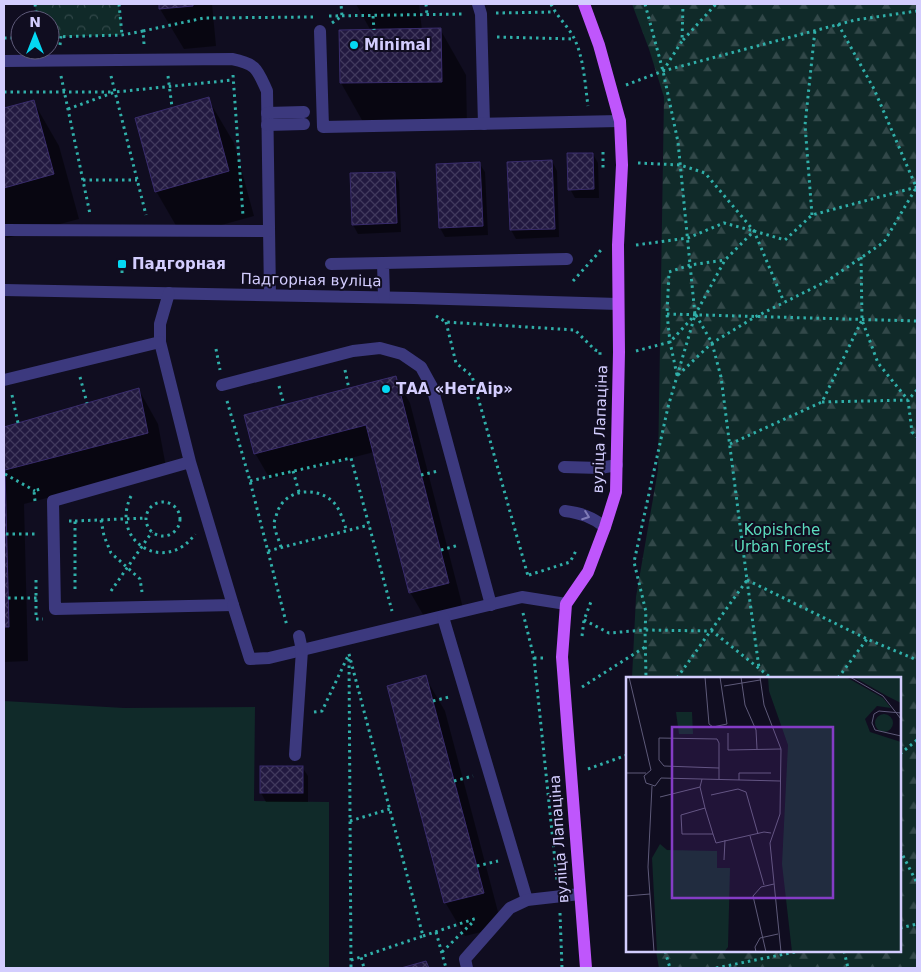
<svg xmlns="http://www.w3.org/2000/svg" width="921" height="972" font-family="'DejaVu Sans',sans-serif">
<style>
.grass{fill:#102a29}
.forest{fill:url(#forest-firs)}
.park{fill:url(#park-crowns)}
.shadow{fill:#0007}
.building{fill:url(#building-cross-hatch);stroke:#392c6c}
.lines{fill:none;stroke-linecap:round;stroke-linejoin:round}
.path{stroke:#30afa9;stroke-width:3;stroke-dasharray:2.5 4;stroke-linecap:butt}
.minor{stroke:#3c397e;stroke-width:12}
.major{stroke:#bf56fc;stroke-width:12}
.oneway{stroke:#807cb8}
.poi-dot{fill:#04d8f3;stroke:#100d20;stroke-width:2}
.labels{text-anchor:middle;stroke-width:4;stroke-linejoin:round;paint-order:stroke}
.poi-label{font-size:15px;font-weight:bold;fill:#d3cdfe;stroke:#100d20;text-anchor:start}
.street-label{font-size:15px;fill:#d3cdfe;stroke:#100d20}
.park-label{font-size:15px;fill:#5bdcbd;stroke:#100d20}
.inset-road{fill:none;stroke:#5e5a79;stroke-width:1}
.view{fill:#843cc5;fill-opacity:0.15;stroke:#843cc5;stroke-width:2.5}
.inset-edge{fill:none;stroke:#d3cdfe;stroke-width:2.5}
</style>
<defs>
<pattern id="forest-firs" width="22" height="20" patternUnits="userSpaceOnUse" patternTransform="scale(1.25)"><rect width="22" height="20" fill="#102a29"/><path d="M5 1l3.5 6h-7zM16 11l3.5 6h-7z" fill="#324849"/></pattern>
<pattern id="park-crowns" width="20" height="18" patternUnits="userSpaceOnUse" patternTransform="scale(1.25)"><rect width="20" height="18" fill="#102a29"/><path d="M2 6a3 3 0 1 1 6 0M12 15a3 3 0 1 1 6 0" fill="none" stroke="#324849"/></pattern>
<pattern id="building-cross-hatch" width="8" height="8" patternUnits="userSpaceOnUse" patternTransform="scale(1.25)"><rect width="8" height="8" fill="#221940"/><path d="M0 0l8 8M0 8l8-8" fill="none" stroke="#41395d"/></pattern>
</defs>
<rect width="100%" height="100%" fill="#100d20"/>
<path class="grass" d="M4 701 124 708 255 707 254 801 329 802V968H4Z"/>
<path class="forest" d="M632 4H917V968H659L656 951H900V678H632L636 597 658 470 664 97 649 49Z"/>
<path class="park" d="M35 4H119L122 35 50 37V20H37Z"/>
<g class="shadow">
<path d="M160 4H212L216 46 184 49 160 9Z"/>
<path d="M356 4H419L422 30 440 29 466 75 467 127 367 129 341 83 340 32 371 31Z"/>
<path d="M208 99 234 143 254 216 182 236 156 191Z"/>
<path d="M33 101 59 146 79 219 7 238 4 233V109Z"/>
<path d="M593 154 598 163 599 198H575L570 189Z"/>
<path d="M552 161 557 171 559 237 516 239 511 230 508 163Z"/>
<path d="M479 163 485 172 488 235 445 237 440 228Z"/>
<path d="M394 173 399 182 401 232 358 234 353 225Z"/>
<path d="M395 377 410 403 463 608 425 618 410 592 374 452 270 479 255 453Z"/>
<path d="M139 390 158 424 166 467 24 504 28 661 4 662V429Z"/>
<path d="M425 677 445 711 502 927 465 936 445 902Z"/>
<path d="M302 767 308 776V802H266L261 793Z"/>
</g>
<g class="building">
<path d="M159 4H193V6L159 9Z"/>
<path d="M441 28 442 82 340 83 339 30Z"/>
<path d="M209 97 229 171 155 192 135 118Z"/>
<path d="M34 100 54 174 4 188V108Z"/>
<path d="M567 153H593L594 189 568 190Z"/>
<path d="M552 160 555 229 510 230 507 162Z"/>
<path d="M480 162 483 226 439 228 436 164Z"/>
<path d="M395 172 397 223 352 225 350 173Z"/>
<path d="M396 376 449 583 409 593 366 425 254 454 244 415Z"/>
<path d="M139 388 148 433 5 470 9 627H4V427Z"/>
<path d="M426 675 484 893 444 903 387 686Z"/>
<rect x="260" y="766" width="43" height="27"/>
<path d="M426 961 429 968H401Z"/>
</g>
<g class="lines">
<g class="path">
<path d="M35 4 37 20"/>
<path d="M119 4 122 35"/>
<path d="M426 4 427 15"/>
<path d="M551 4C557 17 569 27 575 40 584 60 585 84 588 106"/>
<path d="M645 4 663 71 678 142 695 315 668 407 634 562 646 612 645 630 646 678"/>
<path d="M496 13 555 12"/>
<path d="M329 16 465 14"/>
<path d="M373 16 374 30"/>
<path d="M332 23 342 16 341 4"/>
<path d="M838 24 874 89 917 189"/>
<path d="M50 37 122 35 143 31"/>
<path d="M497 37 575 39"/>
<path d="M4 38H20"/>
<path d="M683 40 716 4"/>
<path d="M144 44 143 31 204 18 313 17"/>
<path d="M60 45 61 36"/>
<path d="M663 71 682 41 683 4"/>
<path d="M233 75 243 216"/>
<path d="M61 76 90 214"/>
<path d="M111 76 146 215"/>
<path d="M168 76 172 107"/>
<path d="M626 85 663 71 855 20 917 11"/>
<path d="M4 92H111"/>
<path d="M68 109 115 92 233 80"/>
<path d="M603 152V170"/>
<path d="M638 163 680 165 705 173 754 231 784 302"/>
<path d="M83 180H137"/>
<path d="M812 215 805 125 815 30"/>
<path d="M636 245 688 238 724 223 754 231"/>
<path d="M861 257 862 320 878 363 908 400"/>
<path d="M122 264V277"/>
<path d="M573 281 601 250"/>
<path d="M667 314 917 321"/>
<path d="M436 316 446 322 575 330 595 350 600 351V355"/>
<path d="M446 322 456 363 472 376 528 576"/>
<path d="M216 349 220 370"/>
<path d="M636 351 670 342 695 315 725 260 754 231 785 240 812 215 917 187"/>
<path d="M345 370 349 389"/>
<path d="M677 375 670 342 667 314 669 272 690 265 725 260"/>
<path d="M678 375 712 343 755 317 827 281 884 242 916 188"/>
<path d="M80 377 87 403"/>
<path d="M279 386 284 405"/>
<path d="M917 390 908 400 912 432 917 437"/>
<path d="M12 395 18 423"/>
<path d="M227 401 250 481 287 626"/>
<path d="M822 402 908 400"/>
<path d="M730 444 822 402 862 320"/>
<path d="M293 471 299 492"/>
<path d="M5 474 35 491"/>
<path d="M421 475 438 471"/>
<path d="M250 481 351 458 392 611"/>
<path d="M131 496C109 542 166 575 195 534"/>
<path d="M35 501 34 491 40 489"/>
<circle cx="163" cy="519" r="17"/>
<path d="M101 520 104 536 111 553 140 579 142 592"/>
<path d="M69 521H75V592"/>
<path d="M75 521 146 518"/>
<path d="M6 534H38"/>
<path d="M281 547C279 540 275 532 274 524 274 521 276 517 277 513 284 490 314 486 331 500 340 507 343 521 347 531"/>
<path d="M441 550 459 545"/>
<path d="M268 551 369 525"/>
<path d="M529 575 570 562 577 549"/>
<path d="M36 580V619H43"/>
<path d="M747 580 867 639 917 660"/>
<path d="M747 580 759 668"/>
<path d="M111 591 152 532"/>
<path d="M8 598H37"/>
<path d="M523 613 534 658 557 880"/>
<path d="M584 620 609 633 645 630 712 631 771 678"/>
<path d="M582 636 584 620 592 599"/>
<path d="M349 654 423 936 361 957 364 968"/>
<path d="M534 658H545"/>
<path d="M349 659 351 968"/>
<path d="M677 678 747 580 721 377 712 343 696 315"/>
<path d="M838 678 867 639"/>
<path d="M582 687 645 647"/>
<path d="M433 701 449 697"/>
<path d="M314 712 322 711 348 656"/>
<path d="M900 754 917 740"/>
<path d="M588 769 627 755"/>
<path d="M454 781 473 776"/>
<path d="M350 821 390 809"/>
<path d="M900 850 917 883"/>
<path d="M477 866 498 861"/>
<path d="M560 913 562 968"/>
<path d="M900 928 917 924"/>
<path d="M436 932 446 968"/>
<path d="M423 936 477 918"/>
<path d="M665 951 670 968"/>
<path d="M844 951 848 968"/>
<path d="M442 952 473 922"/>
<path d="M351 960 361 957"/>
<path d="M716 968 800 951"/>
</g>
<g class="minor">
<path d="M478 4 481 14 484 124"/>
<path d="M320 31 323 127 620 121"/>
<path d="M4 61 232 59C257 64 257 69 267 91L270 295"/>
<path d="M267 113 304 112"/>
<path d="M267 125 304 124"/>
<path d="M4 230 269 231"/>
<path d="M331 264 383 263"/>
<path d="M4 290 413 298 618 304"/>
<path d="M169 293 160 324V342L190 462 53 501 55 609 233 605 190 462"/>
<path d="M384 297 383 263 567 259"/>
<path d="M4 380 160 342"/>
<path d="M222 385 353 351 380 348 402 354 421 367 432 387 491 605"/>
<path d="M564 467 600 468 617 465"/>
<path d="M565 511C581 513 592 517 605 527"/>
<path d="M233 605 250 659 269 658 522 597 566 604"/>
<path d="M443 617 527 900"/>
<path d="M295 755 302 650 299 636"/>
<path d="M467 968 465 959 510 908 527 900 580 894"/>
</g>
<path class="major" d="M584 4 599 45 620 121 622 165 618 245 619 352 616 492 605 527 588 572 566 604 562 657 586 968"/>
</g>
<defs><path id="oneway-chevron" d="M-2-3.5L2.5 0L-2 3.5" fill="none" stroke-width="1.6" stroke-linecap="round" stroke-linejoin="round" transform="scale(1.25)"/></defs>
<use class="oneway" href="#oneway-chevron" transform="translate(586 516) rotate(20)"/>
<g class="poi-dot">
<circle cx="354" cy="45" r="5"/>
<rect x="117" y="259" width="10" height="10" rx="2.5"/>
<circle cx="386" cy="389" r="5"/>
</g>
<g class="labels">
<g class="poi-label">
<text x="364" y="50">Minimal</text>
<text x="132" y="269">Падгорная</text>
<text x="396" y="394">ТАА «НетАір»</text>
</g>
<g class="street-label">
<text transform="translate(311 280) rotate(1)" y="5">Падгорная вуліца</text>
<text transform="translate(600 429) rotate(-88)" y="5">вуліца Лапаціна</text>
<text transform="translate(559 839) rotate(-94)" y="5">вуліца Лапаціна</text>
</g>
<g class="park-label">
<text x="782" y="535">Kopishche<tspan x="782" dy="17">Urban Forest</tspan></text>
</g>
</g>
<g transform="translate(626 677)">
<rect width="275" height="275" fill="#100d20"/>
<path d="M34 167 41 173 91 174V191H104L102 270 98 275H31L26 181Z" fill="#102a29"/>
<path d="M142 0H220L257 21 265 31 251 29 239 42 244 55 275 65V275H166L156 187 162 68 143 14ZM228 0H275V26L261 19ZM249 46a9 9 0 1 1 18 0a9 9 0 1 1-18 0Z" fill="#102a29"/>
<path d="M50 35H66L67 57H53Z" fill="#102a29"/>
<path class="inset-road" d="M3 0 25 93M79 0 83 47 87 50 101 47 94 0M115 0 119 28 130 53 131 72M134 0 138 28 155 72 154 137 144 166 155 275M224 0 257 19 275 42M98 9 134 3M275 36 253 34 248 37 246 46 249 53 275 59M102 56V73L155 72M93 91 38 89 33 83V61L91 62 93 66V102M25 93 18 99 20 106 29 109 35 101M0 96H20M35 101 154 104M76 102 74 110 79 131 55 138 56 157H87L79 131M113 103V96H145M26 109 22 190 28 275M85 118 112 112 120 115 132 157M34 120 74 110M87 157 90 166 138 155 145 156M124 159 138 208M98 183 99 163M0 219 24 217M130 275 129 270 134 261 152 257M140 275 127 219 135 210 148 207"/>
<path class="view" d="M46 50H207V221H46Z"/>
<rect width="275" height="275" class="inset-edge"/>
</g>
<rect width="921" height="972" fill="none" stroke="#d3cdfe" stroke-width="10"/>
<g transform="translate(35 35)"><circle r="24" fill="#100d20" stroke="#5e5a79"/>
<path d="M0-4L9 19L0 12L-9 19Z" fill="#04d8f3"/>
<text y="-8" font-size="14" font-weight="bold" text-anchor="middle" fill="#d3cdfe">N</text>
</g>
</svg>
